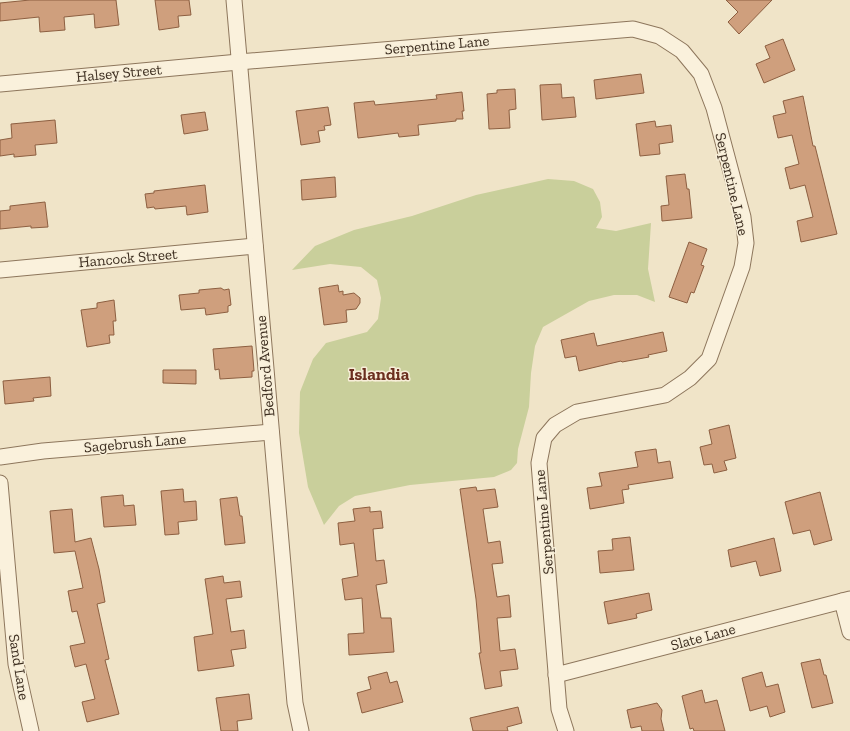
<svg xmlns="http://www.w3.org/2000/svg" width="850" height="731" font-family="'Zilla Slab',serif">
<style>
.green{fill:#c9cf9b}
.building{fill:#cf9f7d;stroke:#8d5f41}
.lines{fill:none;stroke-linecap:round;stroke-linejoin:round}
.minor-casing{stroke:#8d765c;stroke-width:17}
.minor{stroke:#faf1dc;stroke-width:15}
.labels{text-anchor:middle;stroke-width:3;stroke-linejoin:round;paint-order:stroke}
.street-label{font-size:15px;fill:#3d2e20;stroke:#f7eed8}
.quarter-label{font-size:17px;font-weight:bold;fill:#6b2e1e;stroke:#f7eed8}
</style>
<rect width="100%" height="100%" fill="#f0e4c8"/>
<path class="green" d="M548 179 574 181 593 189 600 202 602 217 596 228 616 231 651 223 648 269 655 302 637 295H614L589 301 543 327 535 346 531 373 529 407 518 449 517 463 511 470 494 477 410 485 355 496 339 506 324 525 308 487 299 433 300 392 313 359 326 343 367 332 378 319 381 298 377 280 361 267 330 264 292 270 315 246 354 230 412 216 476 195Z"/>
<g class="building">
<path d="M30 0H116L119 25 95 28 94 14 64 17 65 30 40 32 39 17 0 21V3Z"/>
<path d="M155 0H189L191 15 178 16 179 27 159 30Z"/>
<path d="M726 0H772L739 34 728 22 738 12Z"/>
<path d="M783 39 795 70 764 83 756 64 770 58 765 46Z"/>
<path d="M641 74 644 93 596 99 594 80Z"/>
<path d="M561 84 562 98 574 97 576 117 542 120 540 85Z"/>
<path d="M515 89 516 109 509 110 510 128 489 129 487 94 497 93V90Z"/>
<path d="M462 92 464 111H462L463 119H456V121L418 125 419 135 399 137 398 133 358 138 354 103 374 101 375 105 437 99 436 95Z"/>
<path d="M803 96 813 146H815L837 234 801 242 797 221 813 217 805 185 790 189 785 168 799 164 792 135 778 138 773 116 786 113 783 101Z"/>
<path d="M328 107 331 125 324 126 325 130 318 131 320 142 301 145 296 111Z"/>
<path d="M205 112 208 130 184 134 181 115Z"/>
<path d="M55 120 57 143 35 145 36 155 14 157V154L0 156V140L12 138 11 124Z"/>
<path d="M655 121 656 127 671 125 673 142 659 144 660 154 640 156 636 124Z"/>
<path d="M685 174 687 189H689L692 218 662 221 661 206 669 205 666 176Z"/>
<path d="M335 177 336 197 302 200 301 180Z"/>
<path d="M205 185 208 212 187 215 186 206 155 209 154 207 147 208 145 194 154 193V191Z"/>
<path d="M45 202 48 227 31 228V226L0 229V211L10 210V206Z"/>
<path d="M689 242 707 249 701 265 704 266 694 293 691 292 687 303 669 297Z"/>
<path d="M338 285 339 292 343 291V295L354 293 360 298V303L356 309 346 310 347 322 324 325 319 288Z"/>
<path d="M221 288 224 290 229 289 231 305 228 306V312L206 315 205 308 181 310 179 295 199 293V290Z"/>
<path d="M114 300 116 321H113L114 335H109L110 343 87 347 81 310 97 308V303Z"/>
<path d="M663 332 667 351 648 355 649 357 622 362 621 361 579 371 576 356 565 358 561 340 594 333 597 346Z"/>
<path d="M252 346 254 371H252V377L220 379 219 369 215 370 213 349Z"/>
<path d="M163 370H196V384L163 383Z"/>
<path d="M50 377 51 396 33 398 34 401 5 404 3 381Z"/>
<path d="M729 425 736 458 724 461 727 470 714 473 712 464 704 465 700 447 712 444 709 430Z"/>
<path d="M656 449 658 463 670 461 673 478 628 485 629 489 622 490 624 503 590 509 587 488 602 486 599 473 638 467 635 452Z"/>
<path d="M476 487 477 491 495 489 498 507 483 509 488 543 500 541 503 563 492 564 497 597 509 595 511 617 497 618 500 651 515 649 518 669 500 671 502 686 485 689 479 653H481L476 599 460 489Z"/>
<path d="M183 489 184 502 196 501 197 520 178 522 179 534 165 535 161 491Z"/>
<path d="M820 492 832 540 814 545 810 530 793 534 785 502Z"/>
<path d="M123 495 124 506 134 505 136 525 104 527 101 497Z"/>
<path d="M237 497 240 516H242L245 543 225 545 220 499Z"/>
<path d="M370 507V512L381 511 383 528 373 529 376 561 384 560 387 583 376 585 381 618H391L394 652 349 655 348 634 364 633 362 598 345 600 342 579 358 576 354 543 340 545 338 523 355 521 353 509Z"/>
<path d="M72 509 75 542 91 538 99 569 105 602 97 604 109 659 105 660 119 714 87 722 82 702 95 699 86 664 75 667 70 646 85 643 77 611 72 612 68 591 83 588 75 551 54 553 50 511Z"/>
<path d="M630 537 634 570 600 573 598 551 613 550 612 539Z"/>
<path d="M774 538 781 571 760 576 756 561 731 567 728 550Z"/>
<path d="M223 576 224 583 240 581 242 597 226 599 231 632 244 630 246 648 231 650 234 666 198 671 194 637 213 634 205 579Z"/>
<path d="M649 593 652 610 636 614 637 618 608 624 604 602Z"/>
<path d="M820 659 824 675H826L833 703 812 708 801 663Z"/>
<path d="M387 672 390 683 397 681 403 702 362 713 357 693 371 689 368 677Z"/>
<path d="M762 672 766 687 778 684 785 712 770 717 767 706 750 711 742 678Z"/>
<path d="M702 690 705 703 717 700 725 731H694L693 728 690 729 682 696Z"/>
<path d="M249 694 252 719 237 721 238 731H221L216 698Z"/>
<path d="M657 703 662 710 661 719 664 731H642L641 726 631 728 627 710Z"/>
<path d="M518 707 522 723 507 727 508 731H473L470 718Z"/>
</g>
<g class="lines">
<defs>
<g id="minor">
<path d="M234 0 295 703 301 731"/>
<path d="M0 84 239 62 633 29 659 36 682 51 701 74 714 108 743 217 746 243 742 267 709 359 690 378 665 395 577 412 555 425 544 438 539 463 559 709 566 731"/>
<path d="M0 270 255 246"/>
<path d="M0 457 43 451 271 432"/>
<path d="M0 483 16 664 31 731"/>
<path d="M842 601 850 632"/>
<path d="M556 675 850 599"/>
</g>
</defs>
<use href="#minor" class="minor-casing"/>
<use href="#minor" class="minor"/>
</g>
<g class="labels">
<g class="street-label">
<text transform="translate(437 45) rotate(-5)" y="5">Serpentine Lane</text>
<text transform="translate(119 73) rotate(-5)" y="5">Halsey Street</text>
<text transform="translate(732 184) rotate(77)" y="5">Serpentine Lane</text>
<text transform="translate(128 258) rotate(-5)" y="5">Hancock Street</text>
<text transform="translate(265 366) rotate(-95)" y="5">Bedford Avenue</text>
<text transform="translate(135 443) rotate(-5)" y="5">Sagebrush Lane</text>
<text transform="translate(544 522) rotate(-95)" y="5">Serpentine Lane</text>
<text transform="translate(703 637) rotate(-15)" y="5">Slate Lane</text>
<text transform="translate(19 667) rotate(81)" y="5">Sand Lane</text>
</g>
<g class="quarter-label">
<text x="379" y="380">Islandia</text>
</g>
</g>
</svg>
